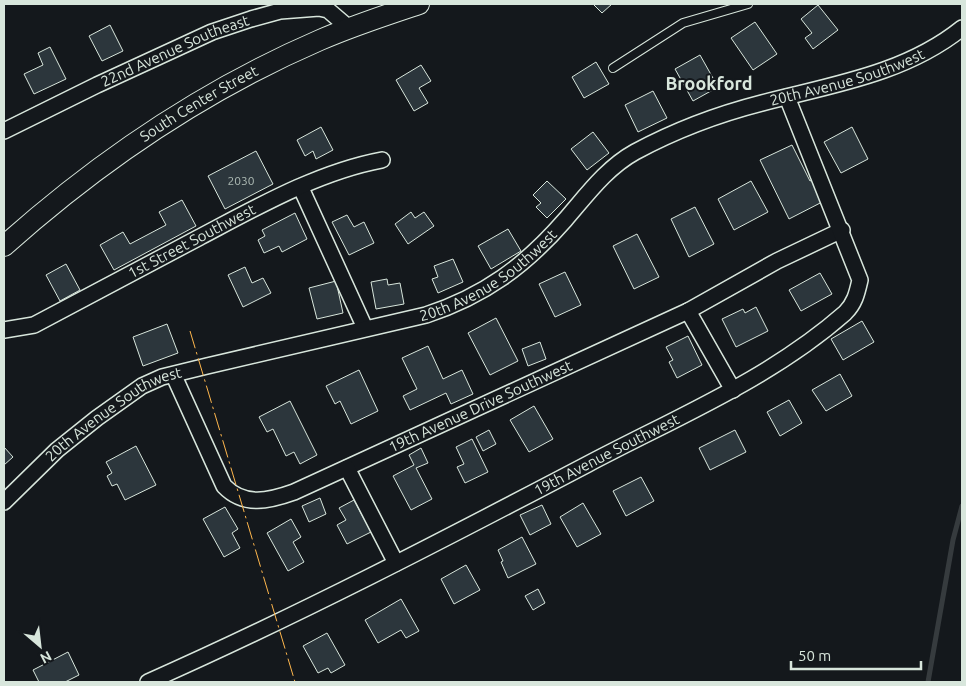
<svg xmlns="http://www.w3.org/2000/svg" width="966" height="686" font-family="Ubuntu,sans-serif">
<style>
.lines{fill:none;stroke-linecap:round;stroke-linejoin:round}
.stream{stroke:#363b3e;stroke-width:5}
.building{fill:#2c363c;stroke:#d8e6dc}
.service-casing{stroke:#d8e6dc;stroke-width:10}
.minor-casing{stroke:#d8e6dc;stroke-width:18}
.tertiary-casing{stroke:#d8e6dc;stroke-width:22}
.service{stroke:#14181c;stroke-width:8}
.minor{stroke:#14181c;stroke-width:15}
.tertiary{stroke:#14181c;stroke-width:20}
.power{stroke:#ffb74d;stroke-width:1;stroke-dasharray:18 4 2.5 4;stroke-linecap:butt}
.labels{text-anchor:middle;stroke-width:4;stroke-linejoin:round;paint-order:stroke}
.number-label{font-size:12px;fill:#adbab4}
.street-label{font-size:15px;fill:#d8e6dc;stroke:#14181c}
.quarter-label{font-size:18px;font-weight:bold;fill:#d8e6dc;stroke:#14181c}
</style>
<rect width="100%" height="100%" fill="#14181c"/>
<g class="lines">
<path class="stream" d="M928 682 953 540 962 506"/>
</g>
<g class="building">
<path d="M593 4H612L602 13Z"/>
<path d="M818 5 838 30 813 49 805 38 812 33 801 19Z"/>
<path d="M755 22 777 54 753 70 731 38Z"/>
<path d="M110 25 123 51 102 61 89 36Z"/>
<path d="M50 47 66 79 34 94 24 74 43 65 38 53Z"/>
<path d="M700 55 718 87 693 101 675 69Z"/>
<path d="M596 62 609 84 584 98 572 77Z"/>
<path d="M421 65 431 81 419 88 428 103 414 111 396 80Z"/>
<path d="M653 91 667 118 638 132 625 105Z"/>
<path d="M321 127 333 150 316 159 313 151 305 156 297 140Z"/>
<path d="M852 127 868 159 841 173 824 142Z"/>
<path d="M593 132 609 153 587 170 571 149Z"/>
<path d="M792 145 810 181 816 178 826 200 789 219 760 160Z"/>
<path d="M256 151 273 184 225 209 208 176Z"/>
<path d="M547 181 566 199 547 218 536 207 541 203 533 195Z"/>
<path d="M751 181 768 212 734 230 718 199Z"/>
<path d="M182 200 196 226 114 270 100 245 123 232 130 244 166 225 159 212Z"/>
<path d="M695 207 714 244 689 257 671 219Z"/>
<path d="M411 212 415 218 424 212 434 226 408 244 395 224Z"/>
<path d="M295 213 307 239 282 252 279 246 264 253 258 240 265 236 262 230Z"/>
<path d="M347 215 354 227 364 222 374 243 349 255 332 222Z"/>
<path d="M508 229 521 251 491 269 478 246Z"/>
<path d="M637 234 659 277 634 289 613 246Z"/>
<path d="M453 259 463 282 438 293 432 279 438 277 434 266Z"/>
<path d="M66 264 80 290 60 301 46 275Z"/>
<path d="M245 267 252 283 263 278 271 293 243 307 228 275Z"/>
<path d="M565 272 581 305 555 317 539 284Z"/>
<path d="M820 273 832 294 801 311 789 290Z"/>
<path d="M387 279 388 285 400 283 404 304 376 309 371 282Z"/>
<path d="M336 281 343 313 317 319 309 288Z"/>
<path d="M756 307 768 331 736 347 722 319 743 309 745 313Z"/>
<path d="M496 318 518 361 490 375 468 333Z"/>
<path d="M862 321 874 342 843 360 831 339Z"/>
<path d="M167 324 178 353 143 366 133 337Z"/>
<path d="M688 336 702 365 677 378 669 362 673 360 666 347Z"/>
<path d="M540 342 546 359 528 366 522 349Z"/>
<path d="M428 346 443 379 462 370 473 394 451 404 446 393 410 410 403 396 417 389 402 358Z"/>
<path d="M359 370 378 411 351 424 340 401 335 404 326 386Z"/>
<path d="M840 374 852 396 826 411 812 390Z"/>
<path d="M789 400 802 423 780 436 767 412Z"/>
<path d="M290 401 317 455 300 464 294 452 286 456 273 429 267 432 259 417Z"/>
<path d="M534 406 553 439 529 452 510 420Z"/>
<path d="M489 430 496 444 483 451 476 437Z"/>
<path d="M735 430 746 452 710 470 699 448Z"/>
<path d="M472 439 488 472 465 483 457 467 464 464 456 447Z"/>
<path d="M136 446 156 485 125 500 117 484 112 486 107 476 112 473 106 462Z"/>
<path d="M4 447 13 457 4 465Z"/>
<path d="M421 448 428 463 416 468 432 499 411 510 393 476 414 465 409 455Z"/>
<path d="M641 477 654 501 626 516 613 491Z"/>
<path d="M320 498 326 514 309 522 302 506Z"/>
<path d="M354 500 371 532 347 544 337 525 346 520 339 508Z"/>
<path d="M583 503 601 534 577 547 560 517Z"/>
<path d="M542 505 551 524 530 535 520 515Z"/>
<path d="M225 507 238 529 232 533 240 548 224 557 203 519Z"/>
<path d="M291 519 301 537 293 542 304 562 288 571 267 533Z"/>
<path d="M522 537 536 564 508 578 501 562 503 561 498 550Z"/>
<path d="M466 565 480 590 454 604 441 579Z"/>
<path d="M538 589 545 603 533 610 525 596Z"/>
<path d="M401 599 419 631 406 638 401 630 378 643 365 620Z"/>
<path d="M327 633 345 665 331 673 328 668 318 673 303 646Z"/>
<path d="M68 652 79 675 65 682H39L33 670Z"/>
</g>
<g class="lines">
<defs>
<path id="service" d="M613 68 683 23 748 4"/>
<g id="minor">
<path id="s1" d="M4 131 97 85 212 32 251 19 280 11 319 8 328 10 349 28"/>
<path d="M301 188 365 328"/>
<path d="M688 311 733 390"/>
<path id="s2" d="M4 330 34 325C90 295 145 266 200 237 257 207 318 172 382 160"/>
<path id="s3" d="M174 376 224 486C244 507 269 501 294 492L688 311 777 261 842 230"/>
<path d="M347 468 396 563"/>
<path id="s4" d="M4 502 57 450 97 418 142 386 162 377 207 366 426 315C484 296 525 266 565 220 586 196 606 168 635 152 674 131 719 114 762 103 831 85 905 74 962 28"/>
<path id="s5" d="M148 682C297 616 443 540 588 464 675 418 770 379 845 313 855 303 857 293 860 280L787 97"/>
</g>
<g id="tertiary">
<path id="s6" d="M4 246C98 162 204 90 320 40 352 26 386 15 419 4"/>
</g>
</defs>
<use href="#service" class="service-casing"/>
<use href="#minor" class="minor-casing"/>
<use href="#tertiary" class="tertiary-casing"/>
<use href="#service" class="service"/>
<use href="#minor" class="minor"/>
<use href="#tertiary" class="tertiary"/>
<path class="power" d="M190 331 295 682"/>
</g>
<g class="labels">
<g class="number-label">
<text x="241" y="185">2030</text>
</g>
<g class="street-label">
<text dy="5" stroke="none"><textPath href="#s1" startOffset="189">22nd Avenue Southeast</textPath></text>
<text dy="5" stroke="none"><textPath href="#s4" startOffset="968">20th Avenue Southwest</textPath></text>
<text dy="5" stroke="none"><textPath href="#s6" startOffset="242">South Center Street</textPath></text>
<text dy="5" stroke="none"><textPath href="#s2" startOffset="209">1st Street Southwest</textPath></text>
<text dy="5" stroke="none"><textPath href="#s4" startOffset="548">20th Avenue Southwest</textPath></text>
<text dy="5" stroke="none"><textPath href="#s3" startOffset="401">19th Avenue Drive Southwest</textPath></text>
<text dy="5" stroke="none"><textPath href="#s4" startOffset="142">20th Avenue Southwest</textPath></text>
<text dy="5" stroke="none"><textPath href="#s5" startOffset="512">19th Avenue Southwest</textPath></text>
</g>
<g class="quarter-label">
<text x="709" y="90">Brookford</text>
</g>
</g>
<rect width="966" height="686" fill="none" stroke="#d8e6dc" stroke-width="10"/>
<g transform="translate(40 646) rotate(152)" stroke="#14181c" stroke-width="4" paint-order="stroke">
<path d="M0-4L9 19L0 12L-9 19Z" fill="#d8e6dc"/>
<text y="-8" font-size="14" font-weight="bold" text-anchor="middle" fill="#d8e6dc">N</text>
</g>
<path d="M791 661v8h130v-8" fill="none" stroke="#d8e6dc" stroke-width="2.5"/>
<text x="798" y="661" font-size="15" fill="#d8e6dc" stroke="#14181c" stroke-width="4" paint-order="stroke">50 m</text>
</svg>
